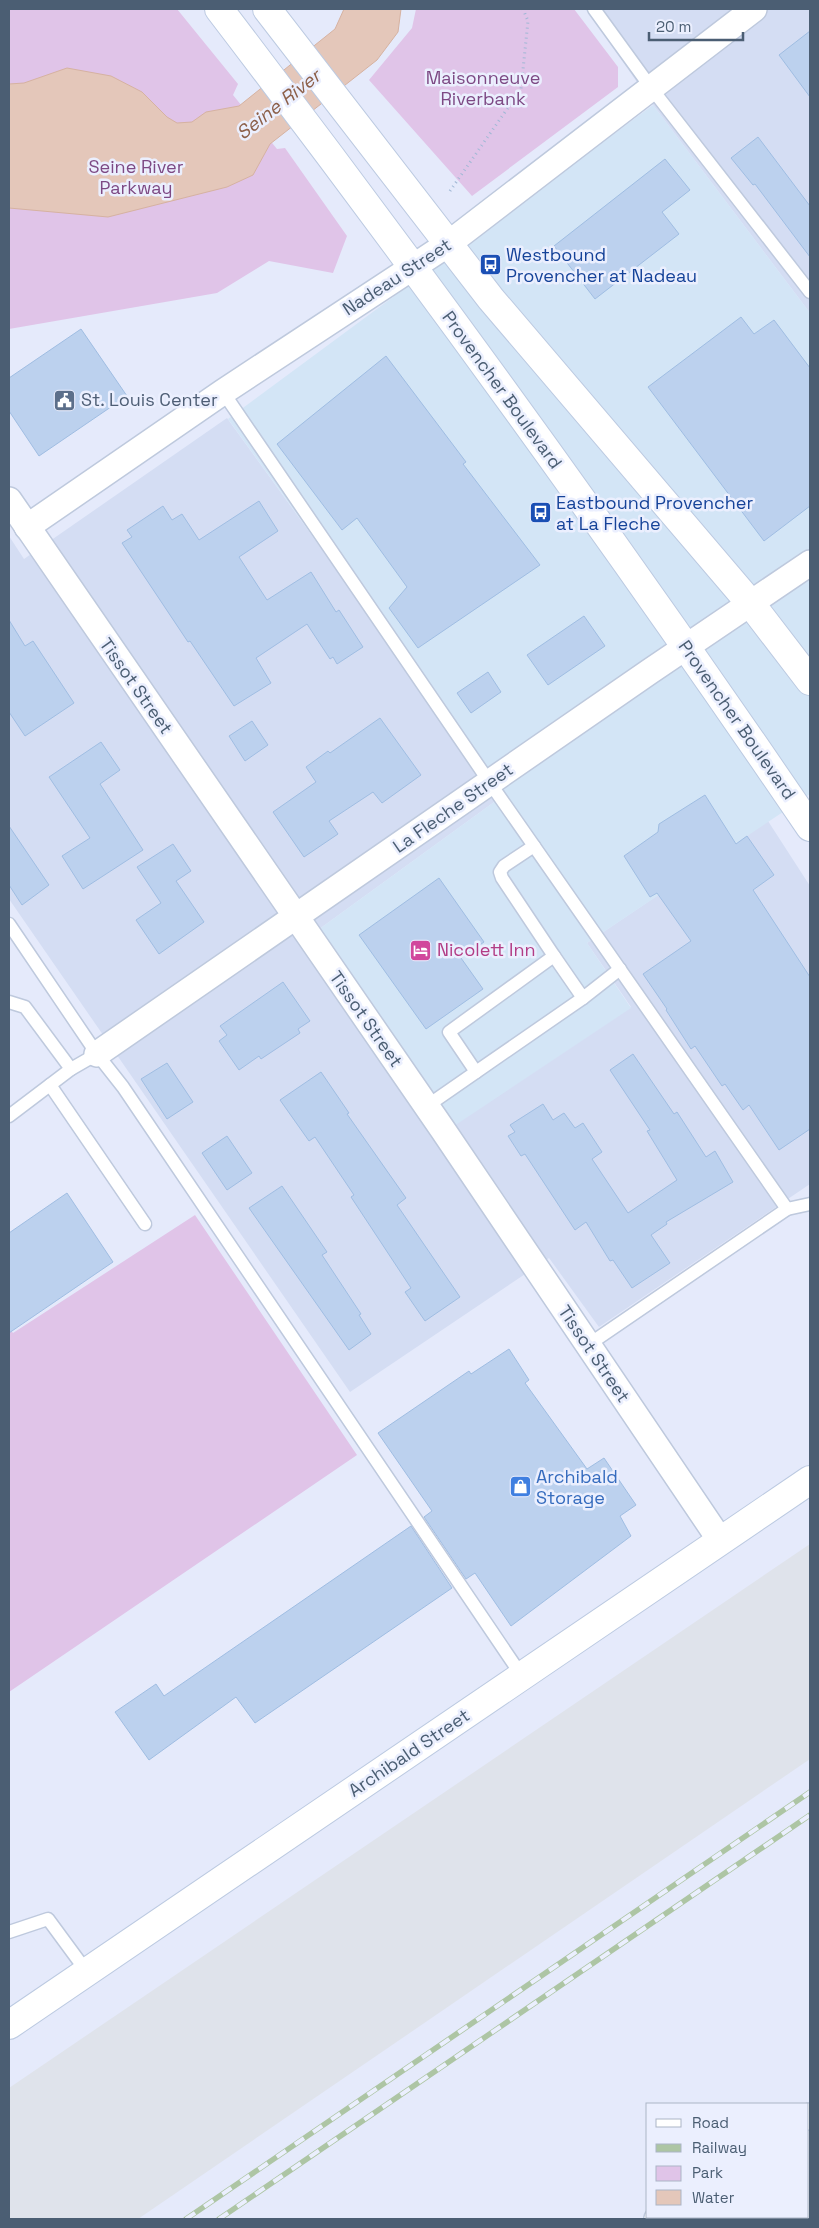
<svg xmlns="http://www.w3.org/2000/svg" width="819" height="2228" font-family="'Space Grotesk',sans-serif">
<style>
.residential{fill:#d4ddf3}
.commercial{fill:#d3e5f6}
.industrial{fill:#dfe3eb}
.green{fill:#e0c4e8}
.water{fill:#e4c7ba;stroke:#d6b2a1}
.building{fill:#bcd1ee;stroke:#9fbde2}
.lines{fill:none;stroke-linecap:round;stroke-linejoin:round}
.lane-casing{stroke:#bec9dd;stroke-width:15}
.street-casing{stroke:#bec9dd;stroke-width:28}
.secondary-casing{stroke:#bccae1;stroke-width:30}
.path{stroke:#a1b8d5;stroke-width:3;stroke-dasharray:1 4;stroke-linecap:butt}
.lane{stroke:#fff;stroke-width:12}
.street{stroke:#fff;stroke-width:25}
.secondary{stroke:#fff;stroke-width:28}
.rail-casing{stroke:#adc5a4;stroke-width:5.5}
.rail{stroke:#ebeffe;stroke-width:4;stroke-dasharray:11;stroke-linecap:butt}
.labels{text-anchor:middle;stroke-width:5;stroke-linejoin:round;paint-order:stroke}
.park-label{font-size:18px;fill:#7d4984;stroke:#ebeffe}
.transit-label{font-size:18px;fill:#164399;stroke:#ebeffe;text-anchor:start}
.street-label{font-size:18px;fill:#4b5e73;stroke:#ebeffe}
.service-label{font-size:18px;fill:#4e5e75;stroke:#ebeffe;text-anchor:start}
.hotel-label{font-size:18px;fill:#b23c85;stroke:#ebeffe;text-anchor:start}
.shop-label{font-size:18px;fill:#366cbe;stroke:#ebeffe;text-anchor:start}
.water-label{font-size:19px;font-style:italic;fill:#8c5f49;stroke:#ebeffe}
</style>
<rect width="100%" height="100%" fill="#e5eafb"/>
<g class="residential">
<path d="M586 9H810V313L653 105Z"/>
<path d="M227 418 501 797 300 943 631 1007 587 943 768 821 810 886V1184L599 1327 549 1258 350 1392 9 899V536L24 559Z"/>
</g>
<path class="commercial" d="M653 105 810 313V794L587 943 631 1008 433 1140 300 943 501 797 228 419Z"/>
<g class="industrial">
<path d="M810 1544V1759L138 2219H9V2088Z"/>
<path d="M810 2116V2219H657L661 2217H808V2117Z"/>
</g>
<g class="green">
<path d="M9 9H177L238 84 233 95 277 149 285 148 347 236 333 273 269 261 217 293 9 329Z"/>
<path d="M416 9H574L618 67V87L472 196 369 80 412 28Z"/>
<path d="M195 1215 357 1455 9 1692V1328L13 1333Z"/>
</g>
<path class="water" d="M344 9H401L398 32 377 60 270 144 253 175 227 187 108 217 9 208V84L24 83 67 68 111 76 142 92 167 117 177 123 192 122 206 112 239 106 335 29Z"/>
<g class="building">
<path d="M810 31V97L779 55Z"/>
<path d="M758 137 810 206V257L755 184 753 185 731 158Z"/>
<path d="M665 159 690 190 662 212 679 234 595 299 554 246Z"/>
<path d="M741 317 754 334 774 320 810 368V506L764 541 648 387Z"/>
<path d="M81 329 127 396 39 456 9 411V378Z"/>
<path d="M386 356 466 462 463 464 540 565 418 648 389 608 407 587 357 518 342 530 277 444Z"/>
<path d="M259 501 278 531 239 557 267 600 311 572 336 612 339 610 363 647 337 664 333 657 330 659 307 624 256 658 271 683 234 706 190 641 188 642 122 543 132 537 127 530 163 506 172 520 182 514 199 540Z"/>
<path d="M584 616 605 646 548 685 527 655Z"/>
<path d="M9 620 25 646 33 641 74 703 25 736 9 712Z"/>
<path d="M488 672 501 692 471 713 457 693Z"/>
<path d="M380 718 421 775 382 803 373 792 329 821 338 834 304 857 273 812 316 782 306 767 328 751 330 753Z"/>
<path d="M252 721 268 745 245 761 229 736Z"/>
<path d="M101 742 120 770 100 784 143 850 83 889 62 856 90 838 49 777Z"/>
<path d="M705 795 736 844 747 836 774 875 753 890 810 977V1129L779 1150 749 1105 743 1110 725 1084 722 1086 695 1046 691 1049 666 1010 667 1009 643 974 691 941 657 893 650 897 624 856 658 832 659 824Z"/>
<path d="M9 826 49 885 22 905 9 885Z"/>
<path d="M173 844 191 871 176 881 204 922 159 954 136 920 161 903 137 867Z"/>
<path d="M439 878 484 942 461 958 483 989 426 1029 359 935Z"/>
<path d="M283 982 310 1021 298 1029 300 1033 261 1059 259 1056 239 1070 219 1041 227 1035 220 1026Z"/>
<path d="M633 1054 674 1114 677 1112 706 1157 715 1151 733 1182 666 1222 667 1224 651 1235 670 1263 632 1288 613 1260 610 1261 586 1222 575 1230 525 1154 521 1156 508 1136 515 1132 510 1125 543 1104 553 1120 564 1113 575 1128 583 1123 602 1152 592 1159 628 1213 677 1180 647 1131 650 1130 610 1070Z"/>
<path d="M167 1063 193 1102 167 1119 141 1079Z"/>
<path d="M321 1072 349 1113 347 1114 406 1198 397 1205 460 1297 425 1321 405 1292 411 1288 351 1197 354 1195 315 1137 309 1141 280 1100Z"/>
<path d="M227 1136 252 1173 227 1190 202 1153Z"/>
<path d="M282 1186 327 1252 322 1255 361 1314 359 1315 371 1334 349 1350 249 1208Z"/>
<path d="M67 1193 113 1262 9 1333V1233Z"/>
<path d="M509 1349 529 1380 525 1383 587 1469 604 1458 636 1505 620 1516 631 1536 511 1626 475 1573 466 1579 424 1517 432 1511 378 1433 469 1371 471 1374Z"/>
<path d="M411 1526 452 1588 255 1723 236 1697 149 1760 115 1712 156 1684 164 1696Z"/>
</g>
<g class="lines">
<defs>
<g id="lane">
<path d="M594 9 652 89 810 292"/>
<path d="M223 392 490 783 787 1209"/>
<path d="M9 924 97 1054 123 1087 522 1676"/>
<path d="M554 956 583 998 620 969"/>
<path d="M9 1002 25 1007 71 1069"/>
<path d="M476 1072 583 998"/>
<path d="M50 1085 145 1224"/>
<path d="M427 1106 476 1072 449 1032 554 956 502 878 500 872 504 866 534 846"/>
<path d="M9 1116 71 1069 97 1054"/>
<path d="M588 1345 787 1209 810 1204"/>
<path d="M9 1932 48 1919 87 1972"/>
</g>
<g id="street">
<path d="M9 500 443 1130 720 1540"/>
<path d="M27 527 223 392 448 244 754 9"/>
<path d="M97 1054 649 672 810 563"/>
<path d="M808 2117 810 2116"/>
<path d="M657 2219 661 2217"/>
</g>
<g id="secondary">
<path d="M219 9C423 276 621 549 810 827"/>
<path d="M267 9 491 299 751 604 810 681"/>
<path d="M9 2025 810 1480"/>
</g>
</defs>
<use href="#lane" class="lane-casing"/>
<use href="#street" class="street-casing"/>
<use href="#secondary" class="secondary-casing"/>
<path class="path" d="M450 191 521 89 528 21 523 9"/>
<use href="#lane" class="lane"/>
<use href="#street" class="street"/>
<use href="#secondary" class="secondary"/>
<defs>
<g id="rail">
<path d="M186 2219 810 1792"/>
<path d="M219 2219 810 1815"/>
</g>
</defs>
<use href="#rail" class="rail-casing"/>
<use href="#rail" class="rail"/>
</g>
<defs>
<symbol id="bus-square" viewBox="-11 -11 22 22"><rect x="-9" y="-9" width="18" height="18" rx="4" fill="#1a4fb4" stroke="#ebeffe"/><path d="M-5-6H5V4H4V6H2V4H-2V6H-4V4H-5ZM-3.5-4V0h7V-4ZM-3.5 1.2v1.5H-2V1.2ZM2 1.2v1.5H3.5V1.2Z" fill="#fff"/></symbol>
<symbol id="civic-square" viewBox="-11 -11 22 22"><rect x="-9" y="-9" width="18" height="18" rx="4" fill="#5c6f8a" stroke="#ebeffe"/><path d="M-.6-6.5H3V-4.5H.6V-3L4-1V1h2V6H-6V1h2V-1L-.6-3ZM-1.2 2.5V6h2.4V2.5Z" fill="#fff"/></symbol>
<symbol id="hotel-square" viewBox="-11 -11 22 22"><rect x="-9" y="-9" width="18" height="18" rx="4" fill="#d1479c" stroke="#ebeffe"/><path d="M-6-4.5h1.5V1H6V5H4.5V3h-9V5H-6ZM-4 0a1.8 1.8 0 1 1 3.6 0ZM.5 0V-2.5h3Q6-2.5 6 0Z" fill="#fff"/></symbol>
<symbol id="shop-square" viewBox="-11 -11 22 22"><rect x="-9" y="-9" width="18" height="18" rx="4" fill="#3f7fe0" stroke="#ebeffe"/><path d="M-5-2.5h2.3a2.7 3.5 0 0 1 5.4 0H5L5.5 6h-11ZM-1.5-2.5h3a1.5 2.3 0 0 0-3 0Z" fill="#fff"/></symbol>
</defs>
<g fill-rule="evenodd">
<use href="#bus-square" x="478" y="252" width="25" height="25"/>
<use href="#civic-square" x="52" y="388" width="25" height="25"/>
<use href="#bus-square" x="528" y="500" width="25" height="25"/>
<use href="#hotel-square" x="408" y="938" width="25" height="25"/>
<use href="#shop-square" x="508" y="1474" width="25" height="25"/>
</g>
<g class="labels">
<g class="park-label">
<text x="483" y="84">Maisonneuve<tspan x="483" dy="21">Riverbank</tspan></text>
<text x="136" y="173">Seine River<tspan x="136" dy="21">Parkway</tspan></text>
</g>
<g class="transit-label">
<text x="506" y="261">Westbound<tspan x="506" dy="21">Provencher at Nadeau</tspan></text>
<text x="556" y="509">Eastbound Provencher<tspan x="556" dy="21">at La Fleche</tspan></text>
</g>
<g class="street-label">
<text transform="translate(397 277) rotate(-33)" y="6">Nadeau Street</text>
<text transform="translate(502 390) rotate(54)" y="6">Provencher Boulevard</text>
<text transform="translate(136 686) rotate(55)" y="6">Tissot Street</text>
<text transform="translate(737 720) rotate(55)" y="6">Provencher Boulevard</text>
<text transform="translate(453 808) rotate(-35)" y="6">La Fleche Street</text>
<text transform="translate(366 1019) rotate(55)" y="6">Tissot Street</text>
<text transform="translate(594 1354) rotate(56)" y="6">Tissot Street</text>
<text transform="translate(409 1753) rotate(-34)" y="6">Archibald Street</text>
</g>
<g class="service-label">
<text x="81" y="406">St. Louis Center</text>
</g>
<g class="hotel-label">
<text x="437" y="956">Nicolett Inn</text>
</g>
<g class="shop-label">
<text x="536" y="1483">Archibald<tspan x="536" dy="21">Storage</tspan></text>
</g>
<g class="water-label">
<text transform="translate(278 104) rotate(-38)" y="7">Seine River</text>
</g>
</g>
<rect width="819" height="2228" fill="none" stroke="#4b5e73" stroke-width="20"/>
<rect x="646" y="2103" width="162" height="115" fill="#ebeffe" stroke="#abb5c6"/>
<rect x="656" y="2119" width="25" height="8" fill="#ffffff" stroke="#abb5c6"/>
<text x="692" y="2128" font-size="15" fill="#4b5e73">Road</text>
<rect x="656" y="2144" width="25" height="8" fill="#adc5a4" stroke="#abb5c6"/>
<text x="692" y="2153" font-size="15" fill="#4b5e73">Railway</text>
<rect x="656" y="2166" width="25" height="15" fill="#e0c4e8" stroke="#abb5c6"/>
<text x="692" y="2178" font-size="15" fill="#4b5e73">Park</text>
<rect x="656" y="2190" width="25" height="15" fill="#e4c7ba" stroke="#abb5c6"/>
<text x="692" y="2203" font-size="15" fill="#4b5e73">Water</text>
<path d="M649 32v8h94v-8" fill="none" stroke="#4b5e73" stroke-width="2.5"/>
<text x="656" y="32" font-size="15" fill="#4b5e73" stroke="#ebeffe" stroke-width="4" paint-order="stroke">20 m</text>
</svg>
